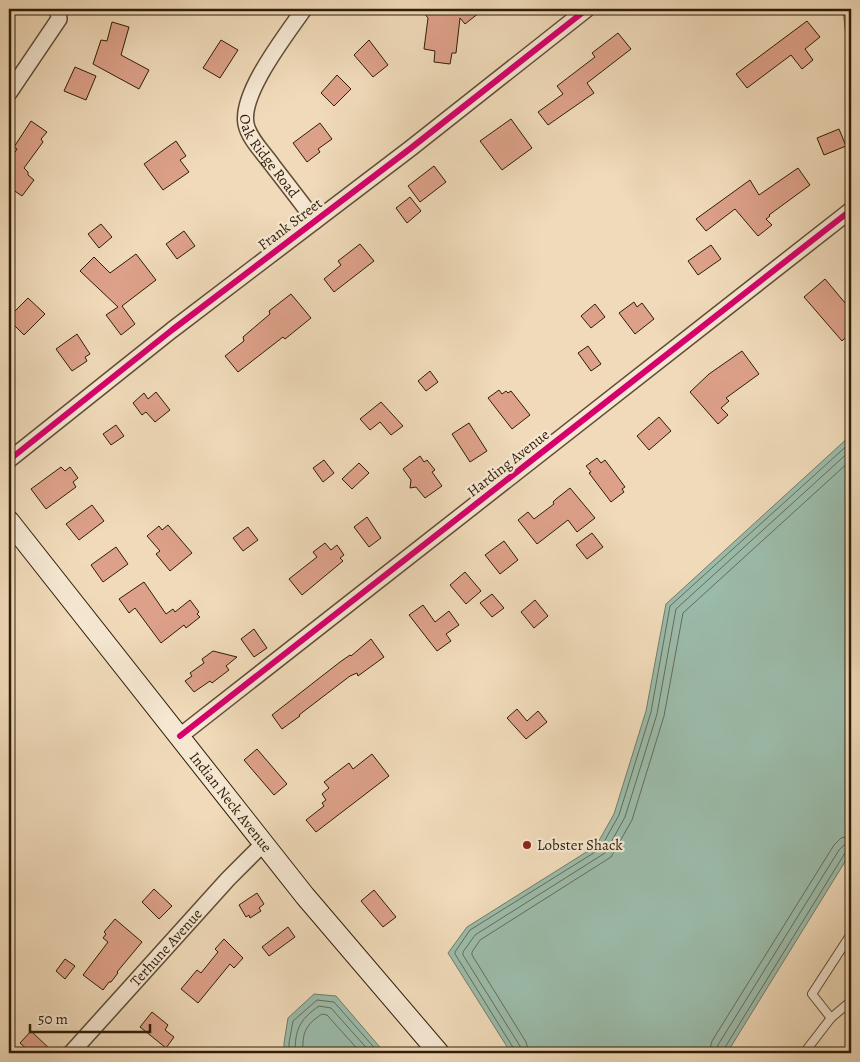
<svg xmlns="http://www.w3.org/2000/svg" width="860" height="1062" font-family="Alegreya,serif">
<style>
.green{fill:#c1bd8a;stroke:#786d49}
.water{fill:#9bbbaa;stroke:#707c69}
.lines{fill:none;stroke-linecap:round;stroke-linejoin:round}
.shore{stroke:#656c59;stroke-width:1}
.building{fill:#dda189;stroke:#2f1d08}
.lane-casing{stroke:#5f4c34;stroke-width:10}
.street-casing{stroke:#5f4c34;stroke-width:18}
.secondary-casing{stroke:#2f1d08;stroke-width:22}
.lane{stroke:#f5e7d2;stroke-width:8}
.street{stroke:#f5e7d2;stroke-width:15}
.secondary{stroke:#f5e7d2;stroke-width:20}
.cycleway-casing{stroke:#f5e7d2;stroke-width:9}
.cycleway{stroke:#d6006c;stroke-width:6}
.poi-dot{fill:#8f2418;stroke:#f5e7d2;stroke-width:2}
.labels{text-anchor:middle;stroke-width:4.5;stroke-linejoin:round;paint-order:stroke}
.street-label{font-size:15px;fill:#2f1d08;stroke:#f5e7d2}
.poi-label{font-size:15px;fill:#2f1d08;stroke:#f5e7d2;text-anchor:start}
</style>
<rect width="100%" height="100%" fill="#f0dab9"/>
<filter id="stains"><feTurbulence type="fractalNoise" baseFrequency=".004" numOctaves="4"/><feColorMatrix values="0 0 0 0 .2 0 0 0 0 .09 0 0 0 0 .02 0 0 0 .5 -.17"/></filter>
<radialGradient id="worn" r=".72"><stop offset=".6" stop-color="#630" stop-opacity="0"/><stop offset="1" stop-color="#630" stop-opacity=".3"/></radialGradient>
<path class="green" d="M843 9H851V81L850 74Z"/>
<g class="water">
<path d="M851 435V852L727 1053H511L448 953 467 927 596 846 614 814 646 711 666 604Z"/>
<path d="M314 994 336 996 385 1053H284V1043L288 1018Z"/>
</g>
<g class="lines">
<g class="shore">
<path d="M289 1053V1043L293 1021 317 1000 334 1002 379 1053"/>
<path d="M295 1053C295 1030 299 1020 319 1006L331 1008 371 1053"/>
<path d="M303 1053C302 1033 305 1025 322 1014L327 1015 361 1053"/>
<path d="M515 1053 514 1049 455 954V952L470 930 600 849 619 815 651 712 670 606 851 442"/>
<path d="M521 1053 520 1046 463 955V952L475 935 605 853 625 817 657 714 676 609 851 450"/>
<path d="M529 1053 526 1042 472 955V952L480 940 611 857 632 820 664 716 683 613 851 460"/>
<path d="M709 1053 712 1041 834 845 841 838 851 836"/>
<path d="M716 1053 718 1045 839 850 844 845 851 844"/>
<path d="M723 1053 724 1049 845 853 851 850"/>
</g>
</g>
<g class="building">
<path d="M421 9H484L465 24 460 18 456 53H452L450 64 434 62 435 51 424 49 428 18Z"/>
<path d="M807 21 820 37 805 49 813 60 802 69 791 55 747 88 736 74Z"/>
<path d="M112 22 129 27 121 55 149 70 139 89 93 64 101 40 107 41Z"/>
<path d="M618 33 631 49 587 83 594 93 548 125 538 112 563 94 557 86 595 57 592 53Z"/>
<path d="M221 40 238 50 220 78 203 68Z"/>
<path d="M369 40 388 65 373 77 354 55Z"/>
<path d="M75 67 96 76 86 100 64 91Z"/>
<path d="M337 75 351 89 334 106 321 93Z"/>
<path d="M511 119 532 148 502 170 480 141Z"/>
<path d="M31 121 47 132 41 139 43 142 24 168 28 172V175L34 180 22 196 9 187V161L17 149 14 147Z"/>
<path d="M320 123 332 139 318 149 320 152 307 162 293 143Z"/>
<path d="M839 129 846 146 824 155 817 138Z"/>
<path d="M176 141 186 156 180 160 189 172 163 190 144 164Z"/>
<path d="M434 166 446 182 420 202 408 186Z"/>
<path d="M798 168 810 185 769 215 770 216 766 219 772 225 758 236 735 209 706 231 696 219 750 180 759 195Z"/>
<path d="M410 197 421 211 407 223 396 208Z"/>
<path d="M101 224 112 237 99 248 88 234Z"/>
<path d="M184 231 195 246 177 259 166 244Z"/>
<path d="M360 244 374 261 334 292 324 279 341 265 338 261Z"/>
<path d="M711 245 721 259 698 275 688 261Z"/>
<path d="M136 254 156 280 122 306 135 324 121 335 106 315 118 307 80 271 94 257 110 273Z"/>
<path d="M825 279 851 310V332L842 341 804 297Z"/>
<path d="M291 294 311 318 285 339 283 337 238 372 225 356 244 341 243 337 270 314 269 311Z"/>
<path d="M28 298 45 314 24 335 10 321 15 317 12 314Z"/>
<path d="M634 302 637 307 642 303 654 319 635 334 619 313Z"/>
<path d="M595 304 605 317 591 328 581 316Z"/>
<path d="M77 334 90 354 85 357 87 361 72 371 56 349Z"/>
<path d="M588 346 601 364 591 371 578 353Z"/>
<path d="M742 351 759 374 726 398 729 401 721 408 728 415 718 424 690 392 709 374Z"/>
<path d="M430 371 438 382 426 391 418 381Z"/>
<path d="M499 390 502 394 506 391 508 393 511 391 530 415 512 429 488 398Z"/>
<path d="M156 392 170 410 155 422 146 412 142 415 133 403 144 393 148 399Z"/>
<path d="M381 402 403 426 391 435 380 422 370 430 360 419Z"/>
<path d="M659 417 671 431 649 450 637 436Z"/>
<path d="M469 423 487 451 470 462 452 434Z"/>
<path d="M116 425 124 436 111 445 103 434Z"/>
<path d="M420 456 424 462 427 460 435 470 432 472 442 486 425 498 416 487 410 488 411 480 403 469Z"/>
<path d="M597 458 601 463 605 460 625 487 622 489 624 492 611 502 589 473 591 472 586 466Z"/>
<path d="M324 460 334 473 323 482 313 468Z"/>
<path d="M359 463 369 473 352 489 342 479Z"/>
<path d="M61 467 65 471 70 467 78 478 73 482 76 487 46 509 31 489Z"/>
<path d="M570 488 595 518 577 532 568 520 537 544 518 520 528 512 534 519 554 504 553 502 556 499Z"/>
<path d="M92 505 104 521 79 540 66 524Z"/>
<path d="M367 517 381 538 369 547 354 527Z"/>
<path d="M168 525 192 553 170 571 156 554 160 551 147 536 159 526 162 530Z"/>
<path d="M248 527 258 540 243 551 233 538Z"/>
<path d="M592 533 603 547 587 559 576 545Z"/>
<path d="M504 541 518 560 500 574 485 555Z"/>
<path d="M325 543 331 550 337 545 344 555 340 558 343 561 302 595 289 579 317 557 313 552Z"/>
<path d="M116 547 128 564 103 582 91 565Z"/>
<path d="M465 572 481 591 466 604 450 585Z"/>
<path d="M144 582 166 614 173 609 175 612 190 600 199 612 197 614 200 617 186 628 184 625 161 643 135 608 129 613 119 599Z"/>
<path d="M492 594 504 608 492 617 480 603Z"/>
<path d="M535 600 548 616 534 628 521 612Z"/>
<path d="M423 605 435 622 449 611 459 625 446 634 451 641 437 651 409 615Z"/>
<path d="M254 629 267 648 254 657 241 639Z"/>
<path d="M371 639 384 657 358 676 357 673 350 676 299 715 300 716 282 729 272 715 340 662 350 655 351 656Z"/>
<path d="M213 651 237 657 226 666 229 670 212 683 210 681 194 692 185 681 192 676 190 673 204 663 202 659Z"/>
<path d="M517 709 527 721 538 711 547 722 526 739 507 718Z"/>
<path d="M257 749 287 784 274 795 244 760Z"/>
<path d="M372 754 389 776 316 832 306 820 324 806 322 803 326 800 322 794 329 788 324 782 349 763 353 769Z"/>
<path d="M154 889 172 906 159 919 142 902Z"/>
<path d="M374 890 396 917 383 927 361 901Z"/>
<path d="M257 893 264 904 259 908 261 911 250 918 249 915 246 917 239 905Z"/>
<path d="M115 919 142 942 117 972 118 973 111 982H109L103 990 83 975 108 942 103 938 106 934 104 932Z"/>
<path d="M288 927 295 937 269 956 262 947Z"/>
<path d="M224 939 243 958 234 968 230 964 198 1003 181 989 197 970 201 973 218 952 215 949Z"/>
<path d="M65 959 75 966 65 979 56 971Z"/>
<path d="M152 1012 168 1025 165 1030 174 1037 166 1048 140 1027Z"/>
<path d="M31 1031 54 1053H31L20 1043Z"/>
</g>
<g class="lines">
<defs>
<g id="lane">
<path d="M831 1018 812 994 851 934"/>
<path d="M804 1053 831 1018 851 1001"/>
</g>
<g id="street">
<path id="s1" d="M304 9C287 34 240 93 246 124 249 139 264 153 273 166 287 184 301 202 315 221"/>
<path d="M9 93 59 19 58 9"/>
<path d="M9 460 172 330 411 148 587 9"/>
<path d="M180 736 851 210"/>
<path id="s2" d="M71 1053 228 879 264 843"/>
</g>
<g id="secondary">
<path id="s3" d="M9 521 305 896 439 1053"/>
</g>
</defs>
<use href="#lane" class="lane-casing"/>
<use href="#street" class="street-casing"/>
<use href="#secondary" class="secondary-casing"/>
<use href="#lane" class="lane"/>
<use href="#street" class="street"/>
<use href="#secondary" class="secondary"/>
<defs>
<g id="cycleway">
<path d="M9 460 172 330 411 148 587 9"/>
<path d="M180 736 851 210"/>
</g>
</defs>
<use href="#cycleway" class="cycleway-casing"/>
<use href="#cycleway" class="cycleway"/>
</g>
<circle class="poi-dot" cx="527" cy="845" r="5"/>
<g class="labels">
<g class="street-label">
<text dy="5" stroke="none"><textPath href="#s1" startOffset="170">Oak Ridge Road</textPath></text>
<text transform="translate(290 224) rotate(-37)" y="5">Frank Street</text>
<text transform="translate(508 463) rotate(-38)" y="5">Harding Avenue</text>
<text dy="5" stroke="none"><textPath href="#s3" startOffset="358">Indian Neck Avenue</textPath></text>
<text dy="5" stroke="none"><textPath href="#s2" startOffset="142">Terhune Avenue</textPath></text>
</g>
<g class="poi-label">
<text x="537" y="850">Lobster Shack</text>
</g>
</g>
<rect width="860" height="1062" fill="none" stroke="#f0dab9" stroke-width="30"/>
<rect x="10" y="10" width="840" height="1042" fill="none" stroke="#2f1d08" stroke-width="2.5"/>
<rect x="15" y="15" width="830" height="1032" fill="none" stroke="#2f1d08"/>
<path d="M30 1024v8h120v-8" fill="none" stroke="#2f1d08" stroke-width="2.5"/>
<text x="38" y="1024" font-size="15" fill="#2f1d08" stroke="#f5e7d2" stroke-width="4" paint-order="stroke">50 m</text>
<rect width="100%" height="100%" filter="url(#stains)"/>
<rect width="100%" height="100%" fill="url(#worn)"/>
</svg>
